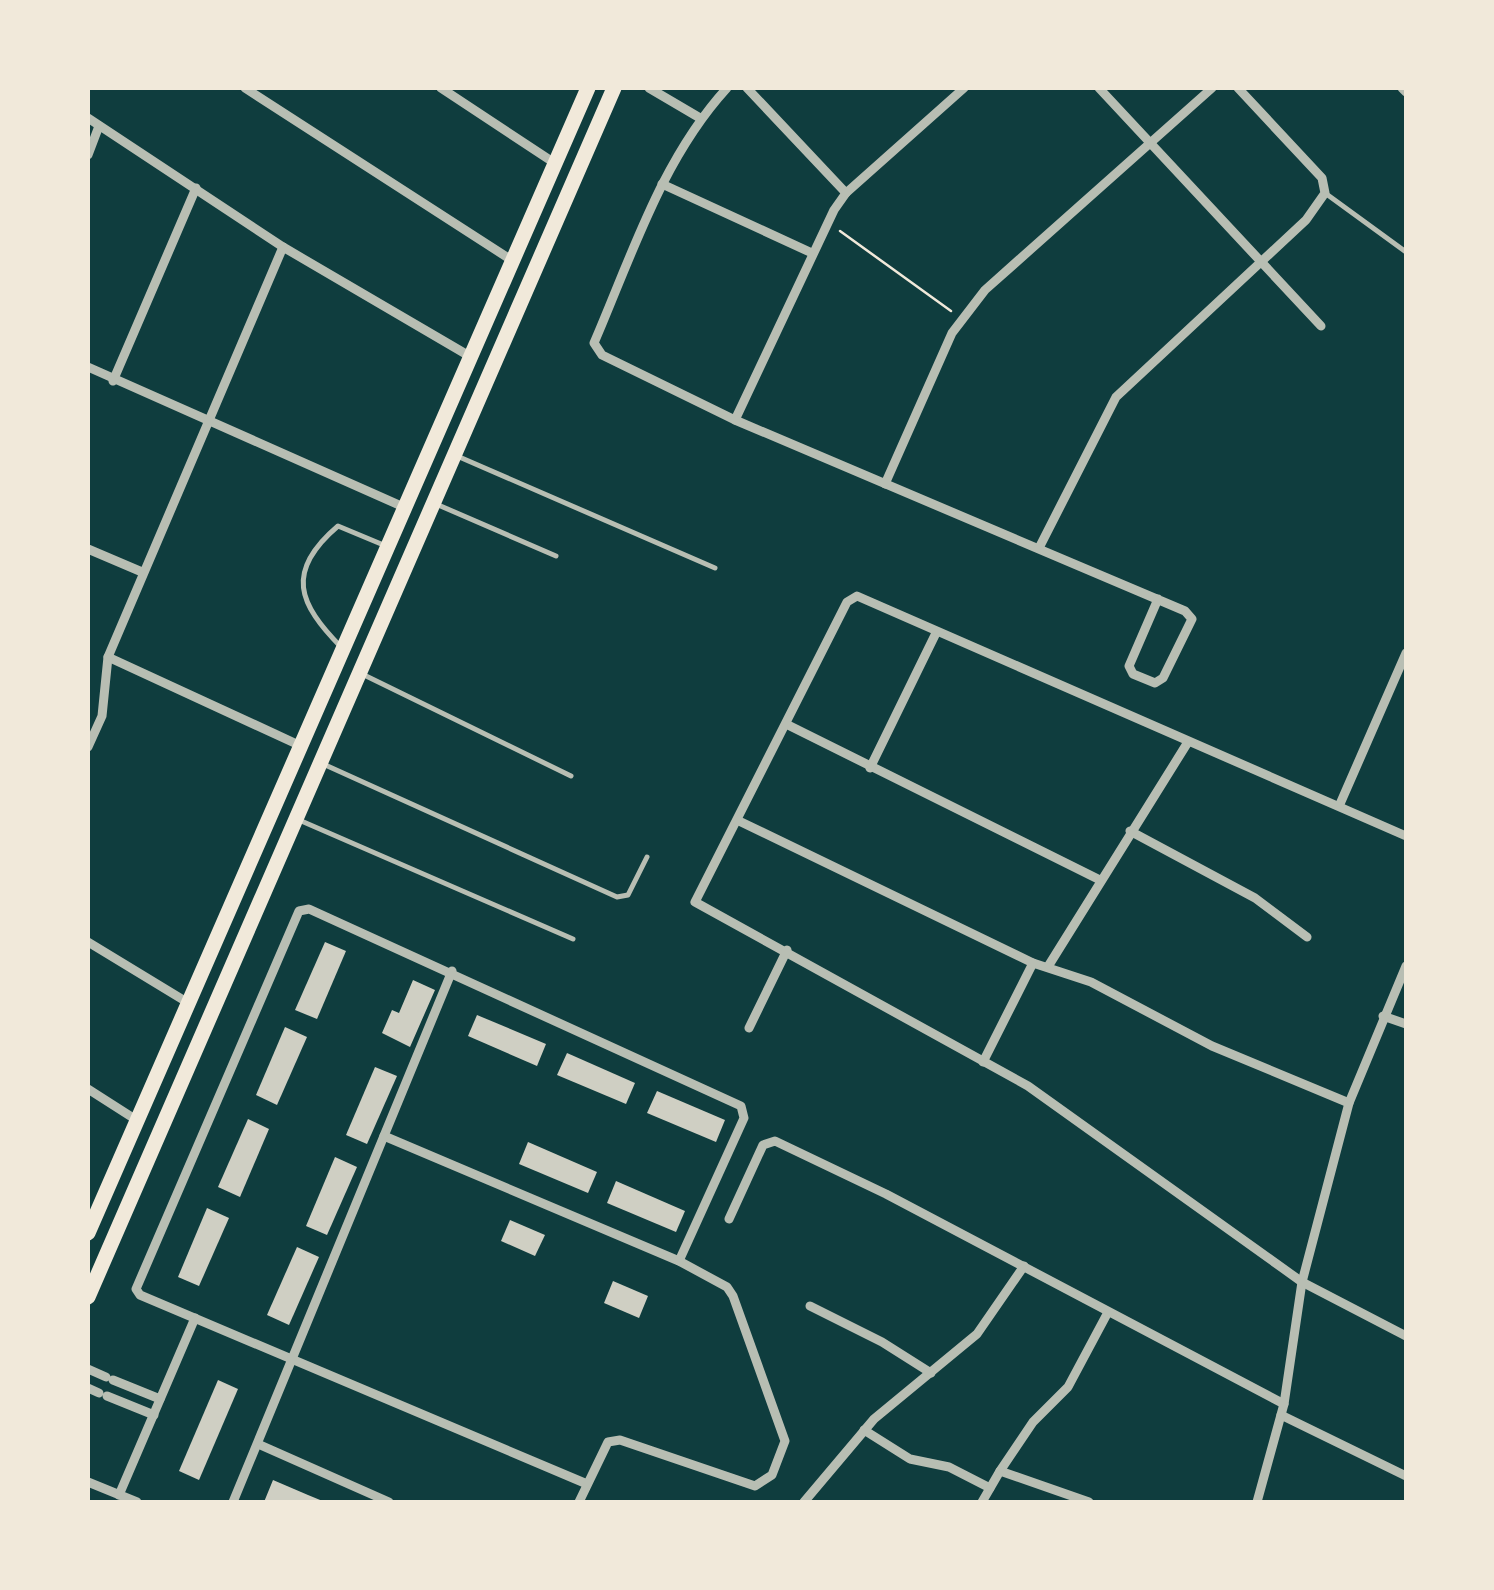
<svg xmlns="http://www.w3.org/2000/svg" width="1494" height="1590" font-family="'PT Serif',serif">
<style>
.building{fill:#cfcfc3}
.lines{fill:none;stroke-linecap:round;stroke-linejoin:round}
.path{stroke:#f1e9da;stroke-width:2.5}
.service{stroke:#b8beb3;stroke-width:5}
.minor{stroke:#b8beb3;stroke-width:9}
.trunk{stroke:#f1e9da;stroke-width:15}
</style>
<rect width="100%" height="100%" fill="#0f3d3e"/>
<g class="building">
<path d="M325 942 346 951 317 1019 295 1010Z"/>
<path d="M413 980 435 990 410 1047 382 1033 392 1010 399 1013Z"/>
<path d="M477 1015 546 1044 537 1066 468 1036Z"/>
<path d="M285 1027 307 1037 277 1105 256 1095Z"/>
<path d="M567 1053 635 1083 626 1104 557 1075Z"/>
<path d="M375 1067 397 1076 367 1144 346 1135Z"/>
<path d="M657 1091 725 1120 716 1142 647 1113Z"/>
<path d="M248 1119 269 1129 240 1197 218 1187Z"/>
<path d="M528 1142 597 1172 588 1193 519 1164Z"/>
<path d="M335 1157 357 1167 327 1235 306 1226Z"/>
<path d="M616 1181 685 1211 676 1232 607 1203Z"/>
<path d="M207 1208 229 1218 199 1286 178 1277Z"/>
<path d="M510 1220 545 1235 535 1256 501 1241Z"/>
<path d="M297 1247 319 1257 289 1325 267 1315Z"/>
<path d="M613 1281 648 1296 639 1318 604 1303Z"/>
<path d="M218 1380 238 1389 199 1480 179 1471Z"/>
<path d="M273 1480 308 1495 325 1502H264Z"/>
</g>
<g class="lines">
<path class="path" d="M840 231 951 311"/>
<g class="service">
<path d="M1325 193 1406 252"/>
<path d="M457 456 715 568"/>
<path d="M436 504 556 556"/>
<path d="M341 647C299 604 284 572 338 526L386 546"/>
<path d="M362 674 571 776"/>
<path d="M323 764 617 897 628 895 647 857"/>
<path d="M299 820 573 939"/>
</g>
<g class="minor">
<path d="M245 88 513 261"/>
<path d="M441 88 556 164"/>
<path d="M649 88 700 118"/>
<path d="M727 88C662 159 632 255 594 343L602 355 735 420 1185 611 1192 619 1163 678 1155 683 1133 674 1129 666 1158 599"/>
<path d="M747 88 846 193"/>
<path d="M1099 88 1321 326"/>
<path d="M1402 88 1406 92"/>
<path d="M88 118 283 247 471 357"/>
<path d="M88 155 99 126"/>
<path d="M662 184 812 253"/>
<path d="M88 367 406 508"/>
<path d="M113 381 196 188"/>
<path d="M735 420 834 210 846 193 964 88"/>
<path d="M885 484 952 333 985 290 1212 88"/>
<path d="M1039 548 1116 397 1306 220 1325 193 1322 178 1238 88"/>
<path d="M88 549 142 572"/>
<path d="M108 657 301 746"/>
<path d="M786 724 1100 880"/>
<path d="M88 747 102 716 108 657 283 247"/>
<path d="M870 768 936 633"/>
<path d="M1340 804 1406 653"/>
<path d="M739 821 1033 963 1091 982 1212 1046 1349 1103"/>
<path d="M1130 831 1255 898 1307 937"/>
<path d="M1406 836 857 596 847 602 695 902 1028 1086 1302 1282 1406 1336"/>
<path d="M88 942 190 1004"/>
<path d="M1049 965 1188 742"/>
<path d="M1383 1016 1406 1024"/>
<path d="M749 1028 787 950"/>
<path d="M983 1062 1033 963"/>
<path d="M88 1089 138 1121"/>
<path d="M384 1136 679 1261 727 1287 733 1296 785 1441 772 1475 755 1486 620 1440 608 1442 579 1502"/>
<path d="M729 1219 763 1145 775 1141 886 1194 1284 1404"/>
<path d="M810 1306 882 1342 931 1373"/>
<path d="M88 1369 106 1377"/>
<path d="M113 1380 160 1399"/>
<path d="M88 1388 99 1393"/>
<path d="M107 1396 154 1415"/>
<path d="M1281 1415 1406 1476"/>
<path d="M864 1430 910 1459 949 1467 990 1488"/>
<path d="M258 1444 389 1502"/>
<path d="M1000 1471 1033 1422 1068 1387 1107 1314"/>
<path d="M88 1482 137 1502"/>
<path d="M587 1484 140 1295 136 1289 299 911 309 909 741 1106 744 1118 679 1261"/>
<path d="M119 1495 195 1318"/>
<path d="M233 1502 452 971"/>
<path d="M804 1502 874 1419 977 1334 1024 1266"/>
<path d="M982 1502 1000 1471 1089 1502"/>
<path d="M1257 1502 1284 1404 1302 1282 1349 1103 1406 966"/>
</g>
<g class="trunk">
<path d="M88 1233 588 88"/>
<path d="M88 1297 614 88"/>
</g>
</g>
<rect width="1494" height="1590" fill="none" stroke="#f1e9da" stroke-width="180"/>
</svg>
